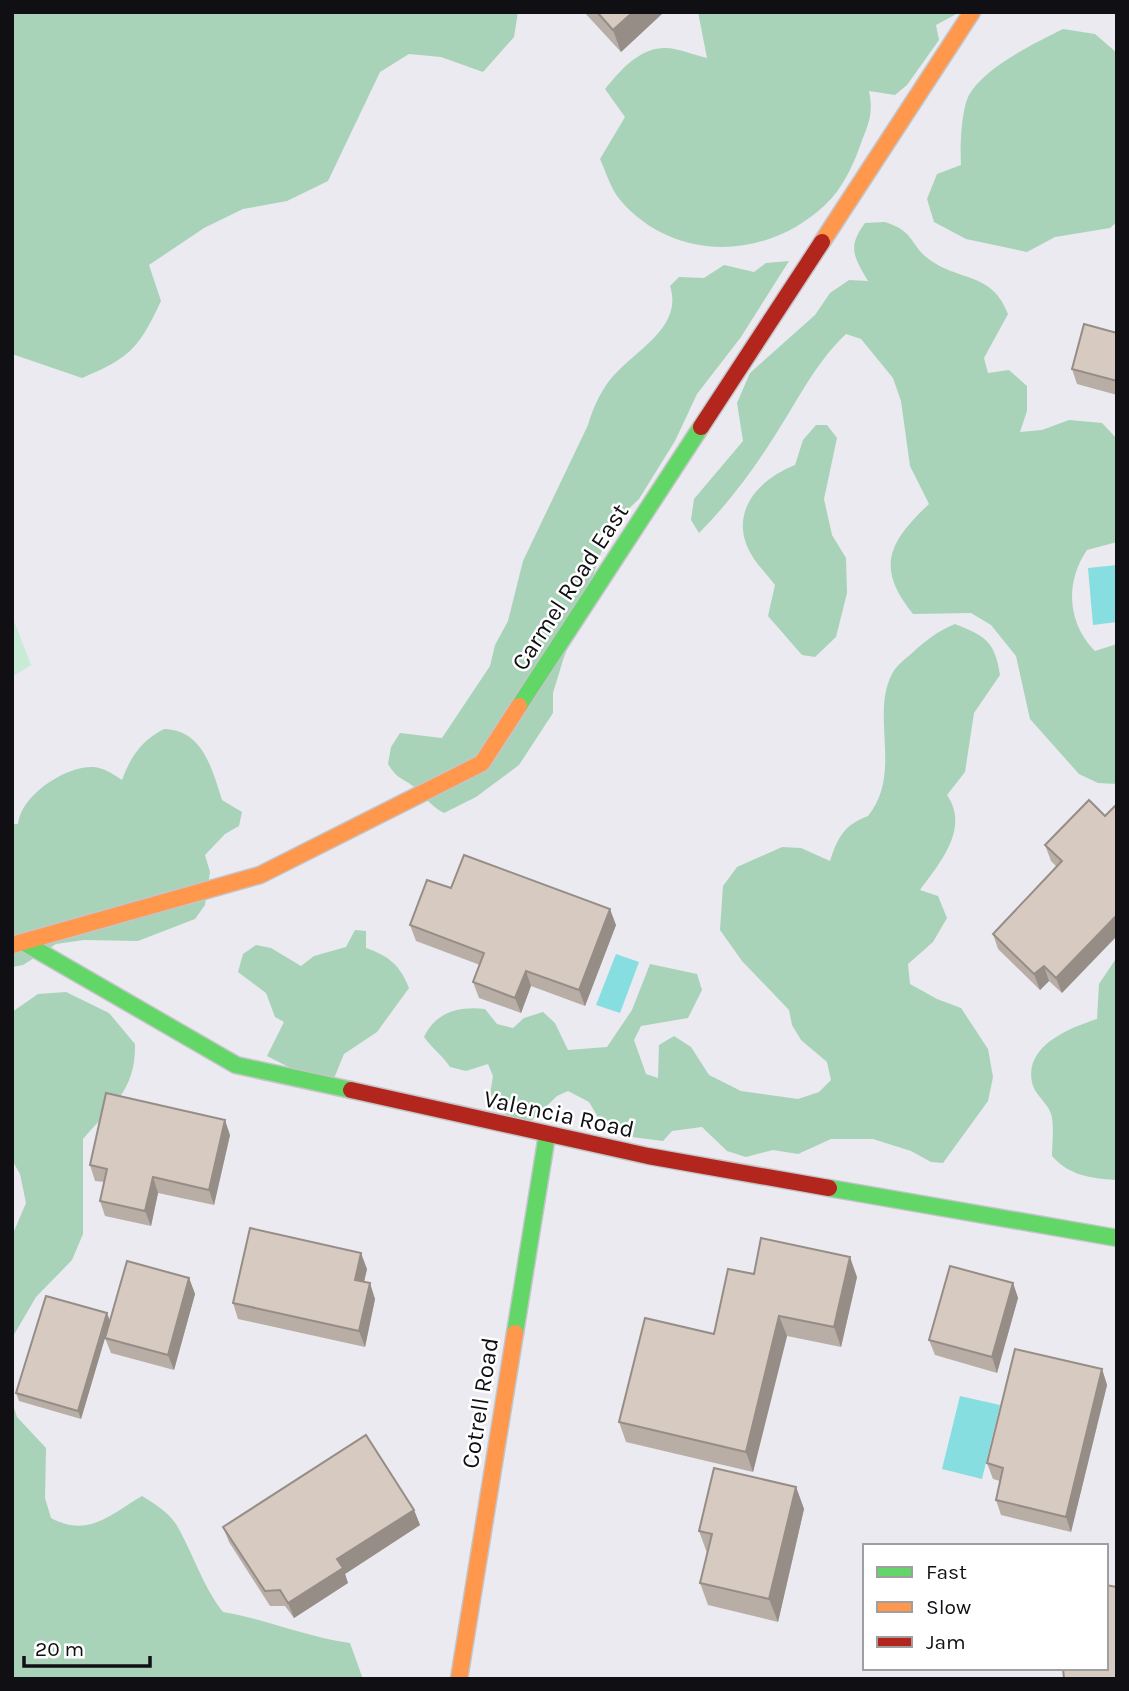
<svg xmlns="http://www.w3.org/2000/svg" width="1129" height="1691" font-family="Karla,sans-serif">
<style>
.green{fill:#c7ebd4}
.forest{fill:#a8d3b9}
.water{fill:#87dee0}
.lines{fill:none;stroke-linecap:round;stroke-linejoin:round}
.fast-casing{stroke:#c4c5c9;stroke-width:19}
.slow-casing{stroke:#c4c5c9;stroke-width:19}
.jam-casing{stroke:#c4c5c9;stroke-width:19}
.fast{stroke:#63d668;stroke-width:16}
.slow{stroke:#ff974d;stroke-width:16}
.jam{stroke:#b3261e;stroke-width:16}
.wall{fill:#b9aea6}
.shaded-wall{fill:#968d87}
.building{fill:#d7cac1;stroke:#968d87;stroke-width:2}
.labels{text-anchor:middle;stroke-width:5;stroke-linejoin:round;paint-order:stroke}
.street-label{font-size:24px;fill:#101014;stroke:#fff}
</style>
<rect width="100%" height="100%" fill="#eaeaf0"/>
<path class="green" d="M12 616 31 665 12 677Z"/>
<g class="forest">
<path d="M12 12H518L514 37 483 72 441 57 409 54 380 72 328 181 287 201 243 209 204 228 149 265 161 301C139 348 130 358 82 378L12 354Z"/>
<path d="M698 12H960L936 25 939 40 907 85 895 95 869 91C874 115 868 124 860 146 852 168 842 189 825 205 767 260 675 263 621 201 611 190 606 172 600 159L625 117 605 89C619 72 638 49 663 48 676 47 694 55 707 58Z"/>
<path d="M1063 29 1095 34 1117 53V222L1110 228 1055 237 1027 252 966 239 934 222 927 199 937 174 961 165C960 148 961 111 969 95 985 67 1035 43 1063 29Z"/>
<path d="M885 222C916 232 909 245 930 260 961 282 992 272 1008 314L984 358 988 373 1009 370 1027 386V411L1020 432 1042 430 1069 420 1102 423 1117 439V542L1087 550C1065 582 1067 623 1095 651L1117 644V784L1098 783 1079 774 1030 719 1016 656 991 625 971 613 913 614C875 567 889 542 929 504L910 466 901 401 893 378 861 339 846 334C814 364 796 404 772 440 751 473 727 505 699 533L691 520 694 499 743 441 737 403 750 373 815 315 830 293 849 280 868 281C854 257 847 247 865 223Z"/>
<path d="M789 261 741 337 697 394 675 441 639 499 619 518 602 550 563 660 553 693V713L519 765 476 797 444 813C430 806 424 795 413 786 401 777 397 779 388 764L391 747 400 733 442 738 490 666 495 645 508 621 523 561 588 425C593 408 599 395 609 381 632 351 684 329 670 286L679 277 704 278 724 265 754 272 766 263Z"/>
<path d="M816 425H827L837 438 824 499 832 535 846 558 847 593 836 637 815 657 802 655 768 616 775 585C768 575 757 565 751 554 728 514 757 480 795 465L803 440Z"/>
<path d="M955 624C985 636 995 641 1000 675L974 713 965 772 947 795C970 828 940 863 920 890L938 896 947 918 933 942 908 964 910 984 937 999 961 1008 988 1049 993 1077 988 1101 943 1163 931 1162 911 1151 873 1139H831L798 1154 773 1150 746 1157 727 1151 702 1127 672 1131 663 1141 608 1134 589 1102 568 1091 557 1096 528 1124 488 1106 493 1076 488 1064 466 1071 450 1067C442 1055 432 1048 424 1037 436 1012 459 1006 485 1009L497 1024 513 1028 524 1018 543 1012 555 1023 568 1050 607 1047 632 1010 650 964 697 974 702 990 688 1018 641 1026 634 1040 646 1074 658 1078 659 1045 674 1036 691 1047 709 1075 741 1091 798 1099 819 1092 831 1080 827 1062 801 1040 792 1025 789 1010 742 961 720 930 723 886 737 867 782 847 801 848 830 861C838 837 844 825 868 816 903 773 870 716 892 674 896 666 904 660 911 654 925 641 936 632 955 624Z"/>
<path d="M164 729C203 730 212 769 222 800L242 812 239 826 225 834 205 855 210 872 205 905 195 919 138 941 84 940 56 944 23 965 12 967V824H18C21 796 63 767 92 767 103 767 113 774 122 780 131 756 141 741 164 729Z"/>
<path d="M355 930 366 931V948C389 956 400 965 409 988L377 1032 344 1054 330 1088 267 1056 284 1022 275 1017 266 993 238 972 243 954 256 945 271 948 301 966 314 956 346 947Z"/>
<path d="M1117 957V1180H1115C1090 1178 1070 1176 1052 1156 1052 1144 1054 1130 1052 1118 1051 1106 1037 1097 1033 1086 1021 1047 1069 1028 1097 1019L1099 984Z"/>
<path d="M66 992 109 1013 135 1044C136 1091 112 1105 83 1139V1234L72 1260 36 1297 12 1338V1236L26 1203 20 1174 12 1160V1012L38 994Z"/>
<path d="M12 1402 17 1417 46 1448 45 1498 51 1518C88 1538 110 1515 142 1496 155 1504 168 1512 176 1524 193 1553 202 1585 223 1612 266 1619 306 1637 350 1643L363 1679H12Z"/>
</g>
<g class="water">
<path d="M1117 565V622L1093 625 1088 568Z"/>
<path d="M616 954 639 962 620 1013 596 1005Z"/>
<path d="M960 1396 1000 1405 982 1479 942 1469Z"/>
</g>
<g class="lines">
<defs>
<g id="fast">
<path d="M519 706 701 427"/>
<path d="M23 942 236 1065 351 1090"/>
<path d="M829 1188 1117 1238"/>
<path d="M515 1333 547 1135"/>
</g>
<g id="slow">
<path d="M822 242 972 12"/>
<path d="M12 945 260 875 482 763 519 706"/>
<path d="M459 1679 515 1333"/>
</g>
<g id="jam">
<path d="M701 427 822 242"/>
<path d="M351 1090 648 1156 829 1188"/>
</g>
</defs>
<use href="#fast" class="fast-casing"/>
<use href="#slow" class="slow-casing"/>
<use href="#jam" class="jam-casing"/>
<use href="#fast" class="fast"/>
<use href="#slow" class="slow"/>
<use href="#jam" class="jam"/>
</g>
<g class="wall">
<path d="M584 12H664L621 52Z"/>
<path d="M1117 333V395L1077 384 1072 369Z"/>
<path d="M1089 800 1062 993 1049 981 1040 990 998 949 993 934 1057 867 1051 861 1045 845Z"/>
<path d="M451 888 616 925 585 1006 531 986 521 1013 479 998 473 982 480 965 416 941 410 925Z"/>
<path d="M230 1135 214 1205 158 1193 151 1226 105 1216 100 1201 104 1182 95 1181 90 1165Z"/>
<path d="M367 1269 364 1282 375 1299 365 1347 238 1319 233 1303Z"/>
<path d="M754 1274 857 1277 841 1347 787 1336 753 1472 626 1442 619 1422 714 1334Z"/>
<path d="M189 1278 195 1294 174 1370 111 1353 105 1338Z"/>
<path d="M1013 1283 1018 1298 997 1373 935 1355 929 1340Z"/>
<path d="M110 1321 81 1419 19 1401 16 1393Z"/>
<path d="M1102 1369 1107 1385 1071 1532 1001 1515 996 1500 1000 1481 993 1479 987 1463Z"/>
<path d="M796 1487 804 1509 778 1622 708 1605 700 1583 707 1553 699 1531Z"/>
<path d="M414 1510 420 1525 345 1574 348 1583 294 1618 285 1606H270L229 1542 223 1527Z"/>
</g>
<g class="shaded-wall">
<path d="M633 12H664L621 52 613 30Z"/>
<path d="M610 909 616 925 585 1006 579 990Z"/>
<path d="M1117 915V936L1062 993 1056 978Z"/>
<path d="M1044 966 1049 981 1040 990 1034 974Z"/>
<path d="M526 971 531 986 521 1013 515 998Z"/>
<path d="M225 1120 230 1135 214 1205 209 1190Z"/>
<path d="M153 1177 158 1193 151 1226 145 1211Z"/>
<path d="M361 1253 367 1269 361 1295 355 1280Z"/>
<path d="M850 1257 857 1277 841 1347 834 1327Z"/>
<path d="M189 1278 195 1294 174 1370 168 1355Z"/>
<path d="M370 1283 375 1299 365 1347 359 1331Z"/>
<path d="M1013 1283 1018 1298 997 1373 992 1357Z"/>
<path d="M107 1313 110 1321 81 1419 78 1411Z"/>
<path d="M779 1316 787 1336 753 1472 746 1452Z"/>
<path d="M1102 1369 1107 1385 1071 1532 1066 1517Z"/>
<path d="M796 1487 804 1509 778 1622 769 1599Z"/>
<path d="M414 1510 420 1525 345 1574 348 1583 294 1618 288 1603 337 1559Z"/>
</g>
<g class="building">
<path d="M597 12H633L613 30Z"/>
<path d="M1084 324 1117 333V381L1072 369Z"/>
<path d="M1089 800 1105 816 1117 804V915L1056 978 1044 966 1034 974 993 934 1062 861 1045 845Z"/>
<path d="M464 855 610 909 579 990 526 971 515 998 473 982 484 953 410 925 427 880 451 888Z"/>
<path d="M106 1093 225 1120 209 1190 153 1177 145 1211 100 1201 107 1169 90 1165Z"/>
<path d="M250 1228 361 1253 355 1280 370 1283 359 1331 233 1303Z"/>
<path d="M761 1238 850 1257 834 1327 779 1316 746 1452 619 1422 645 1318 714 1334 728 1269 754 1274Z"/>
<path d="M127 1261 189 1278 168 1355 105 1338Z"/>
<path d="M950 1266 1013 1283 992 1357 929 1340Z"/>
<path d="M46 1296 107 1313 78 1411 16 1393Z"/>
<path d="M1015 1349 1102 1369 1066 1517 996 1500 1003 1468 987 1463Z"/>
<path d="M366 1435 414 1510 337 1559 343 1568 288 1603 280 1590 265 1591 223 1527Z"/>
<path d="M714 1468 796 1487 769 1599 700 1583 712 1534 699 1531Z"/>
<path d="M1106 1585 1117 1587V1679H1064L1063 1668H1106Z"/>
</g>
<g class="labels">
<g class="street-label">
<text transform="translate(570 587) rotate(-57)" y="8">Carmel Road East</text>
<text transform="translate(559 1114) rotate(12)" y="8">Valencia Road</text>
<text transform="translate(480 1403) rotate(-81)" y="8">Cotrell Road</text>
</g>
</g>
<rect width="1129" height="1691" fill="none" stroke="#101014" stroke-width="28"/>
<rect x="863" y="1544" width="245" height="126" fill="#ffffff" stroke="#9f9fa1" stroke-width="2"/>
<rect x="877" y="1567" width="35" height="10" fill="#63d668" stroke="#9f9fa1" stroke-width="2"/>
<text x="926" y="1579" font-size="21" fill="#101014">Fast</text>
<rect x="877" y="1602" width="35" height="10" fill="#ff974d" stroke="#9f9fa1" stroke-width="2"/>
<text x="926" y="1614" font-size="21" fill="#101014">Slow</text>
<rect x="877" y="1637" width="35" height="10" fill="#b3261e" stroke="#9f9fa1" stroke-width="2"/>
<text x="926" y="1649" font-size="21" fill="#101014">Jam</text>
<path d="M24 1656v10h126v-10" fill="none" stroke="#101014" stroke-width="3.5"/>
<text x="35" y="1656" font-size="21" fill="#101014" stroke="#ffffff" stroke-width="5" paint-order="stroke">20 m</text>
</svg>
